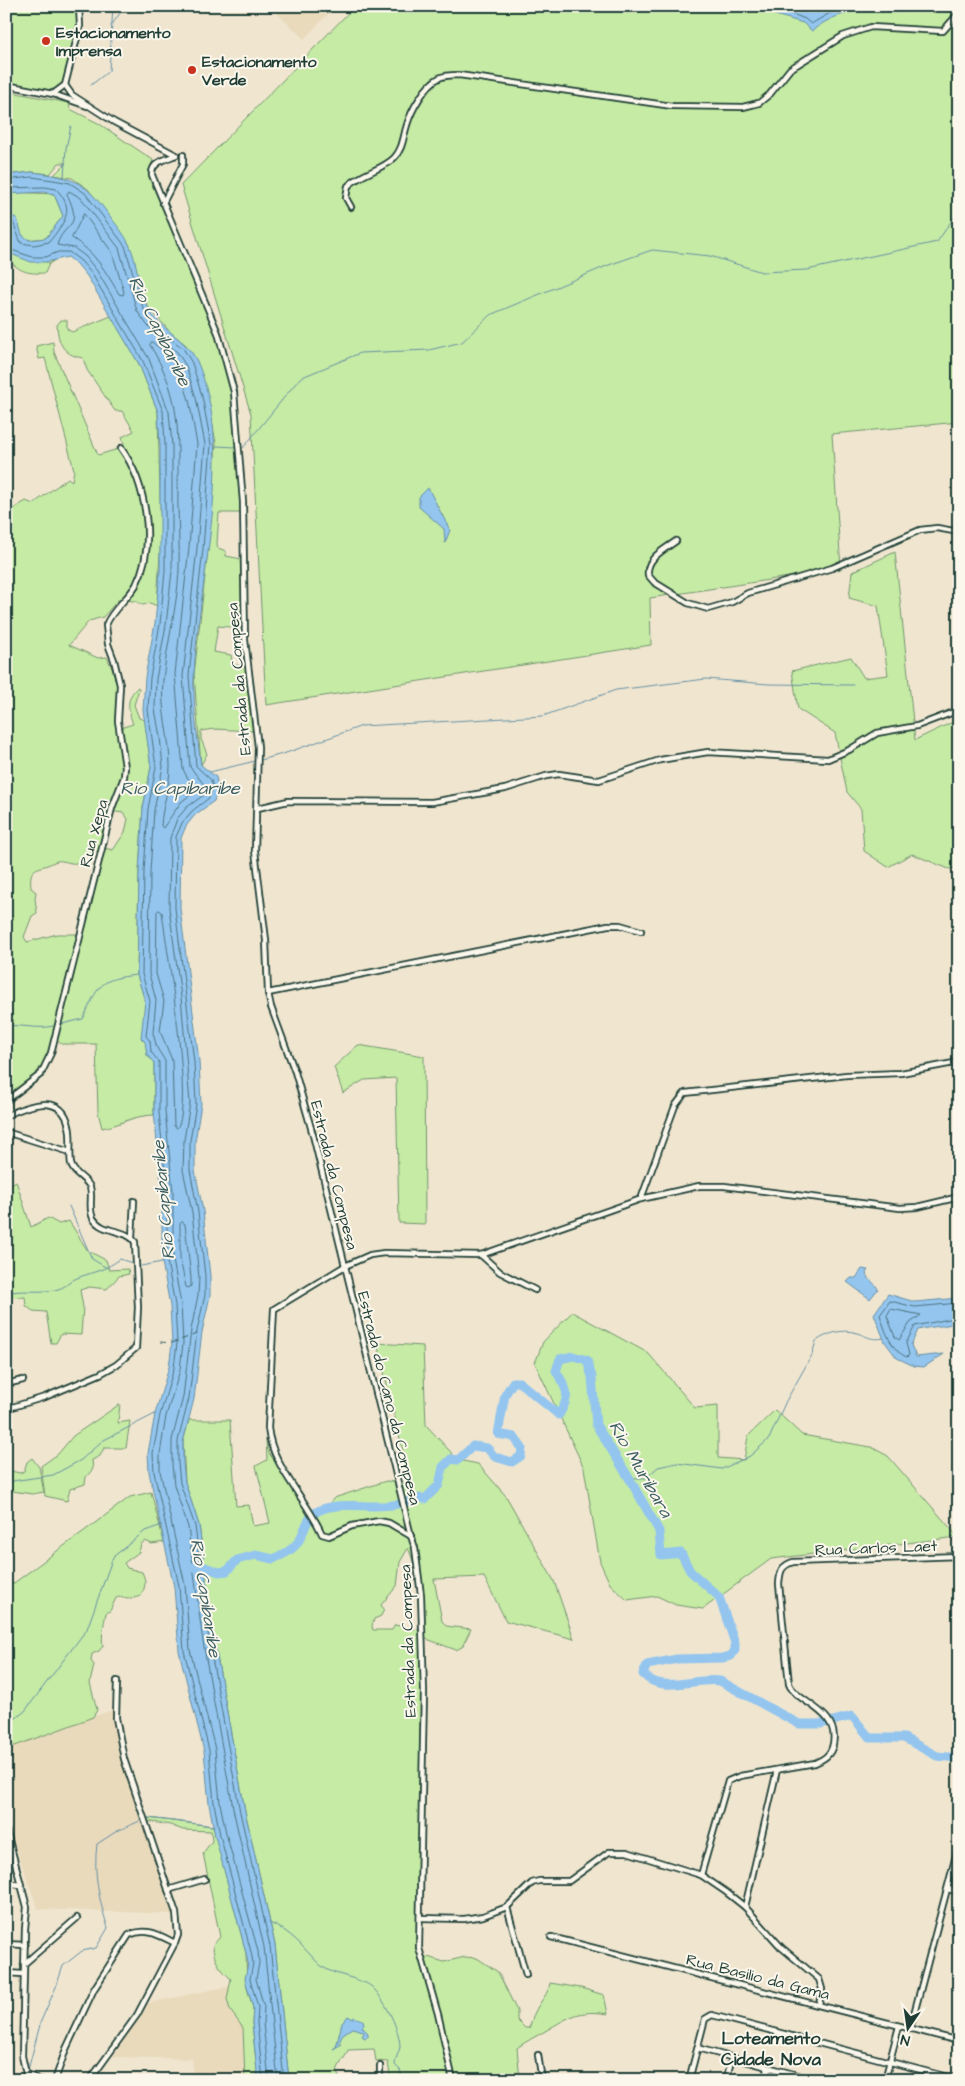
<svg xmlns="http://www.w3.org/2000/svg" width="965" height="2086" font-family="'Architects Daughter',sans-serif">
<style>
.built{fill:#e9dabc}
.green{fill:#c6eba5;stroke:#72946c;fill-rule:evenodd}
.water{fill:#93c5ef;stroke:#658fa4}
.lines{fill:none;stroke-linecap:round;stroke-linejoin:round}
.shore{stroke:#4d737f;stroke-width:1}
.stream{stroke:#658fa4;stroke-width:1}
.river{stroke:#93c5ef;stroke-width:9}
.ferry{stroke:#3c5f63;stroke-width:1;stroke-dasharray:6 5;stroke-linecap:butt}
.street-casing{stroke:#1f3d34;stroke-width:8}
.street{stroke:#fbf7ec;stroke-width:4.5}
.poi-dot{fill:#c8321e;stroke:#fbf7ec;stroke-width:2}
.labels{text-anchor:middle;stroke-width:4;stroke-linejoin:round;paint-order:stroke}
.poi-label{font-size:16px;font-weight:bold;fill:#1f3d34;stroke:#fbf7ec;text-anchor:start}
.street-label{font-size:16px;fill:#1f3d34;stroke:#fbf7ec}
.water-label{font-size:18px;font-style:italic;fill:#3c5f63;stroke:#fbf7ec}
.neighbourhood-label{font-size:18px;font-weight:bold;fill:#1f3d34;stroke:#fbf7ec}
</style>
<rect width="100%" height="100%" fill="#f0e6d0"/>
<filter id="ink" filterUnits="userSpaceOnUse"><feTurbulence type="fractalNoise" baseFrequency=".02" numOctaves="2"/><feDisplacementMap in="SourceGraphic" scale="10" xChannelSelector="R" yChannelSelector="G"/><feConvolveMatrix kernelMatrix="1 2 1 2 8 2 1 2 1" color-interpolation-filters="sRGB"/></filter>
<g filter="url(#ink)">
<g class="built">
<path d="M269 6H336L304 39Z"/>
<path d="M112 1710 130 1789 172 1914 38 1909 6 1821V1749Z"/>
<path d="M230 1986 227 1999 230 2010 243 2028 245 2080H193L192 2059 113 2057 148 2003Z"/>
</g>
<g class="green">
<path d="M6 6H79C82 33 70 64 60 88L47 90 6 83Z"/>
<path d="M355 6H959V422L832 434 841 569 650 598 651 645 266 705 251 414 181 185Z"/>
<path d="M6 91 69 103 70 109 98 123 153 160 148 174 219 342 234 399 241 498V513H219L217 544 218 548 226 551V556L242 559V628L218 626 214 652 231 655 233 665 247 666 254 721 252 731 214 729 201 731V739L207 754 201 765 194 675 208 549 216 443 207 395 196 361 186 345 169 331 147 305 129 244 88 189 72 178 54 175 66 163H59L50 174 32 172 6 175Z"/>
<path d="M14 192 54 194 63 216 46 238 25 240 10 214H6V194Z"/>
<path d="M6 252 47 262 59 257 49 264 45 273C25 274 20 271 6 258Z"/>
<path d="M111 316 139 364 158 412 161 536 157 606 150 603 143 605 135 601 118 600 103 617 89 621 69 645 98 658 107 657 119 685 117 709 122 735 123 727 133 724C128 710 125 698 138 687L139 689 134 705 139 718 145 720 151 767 143 808 139 872 137 975 145 1001 147 1055 154 1062V1115C130 1116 124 1124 102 1128L98 1112 96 1044H61L55 1038 57 1029 54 1030C45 1071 38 1074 6 1098V540L10 535 8 512 26 501 33 504 68 478 72 481 74 470 45 358 39 359 36 346 53 342 54 352 98 455 125 447 122 437 134 431 122 411H115L87 370 83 358C63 355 58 343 57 325L61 320H67V329L72 332ZM108 811 124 813 128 819 125 832 113 850 104 848 64 1009 60 1010 77 934H57L27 942 24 937 32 916 37 913 35 899 36 892 31 888C29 867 35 870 50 864 54 862 58 860 62 861 69 862 71 864 78 863L81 858 98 851Z"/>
<path d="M895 552 915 740 959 719V867L949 869 912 854 888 867 864 851 861 809 847 792 835 733 798 709 792 671 851 657 864 678 888 675 878 606 849 598 852 572Z"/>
<path d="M358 1045 424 1056 425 1224 399 1223 396 1078 364 1080 343 1093 334 1067Z"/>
<path d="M16 1181 31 1227 48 1218 59 1224 69 1221 88 1251 106 1260 109 1270 128 1269 129 1274 119 1276 107 1289 89 1287 80 1290 83 1307 81 1335 61 1334 56 1343H51L46 1312 33 1311 26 1306 25 1297 6 1298V1187Z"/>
<path d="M572 1312 648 1353 695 1408 718 1406V1458L744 1460 748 1436 775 1410 802 1435 871 1447 888 1456 958 1537 771 1559 703 1609 676 1605 657 1596 627 1600 610 1584 600 1562 584 1468 535 1363 543 1342Z"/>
<path d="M377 1343 423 1346 426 1425 458 1460 478 1464 506 1496 554 1581 574 1639 506 1621 484 1577 434 1579 442 1621 446 1626 471 1629 462 1647 456 1650 424 1638 421 1642 418 1954 444 1962 465 1957 477 1958 498 1972 517 2011V2020L525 2028H529C532 2022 532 2017 535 2012 540 2001 548 1995 550 1983L581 1988 604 1995 608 2014C580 2009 569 2017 547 2030 537 2036 526 2041 517 2048L520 2080H392L390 2076 388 2062 376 2061 374 2049 348 2050C345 2059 338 2064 337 2073L341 2080H289L275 1945 245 1811 214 1640 199 1525 185 1482 183 1442 189 1420H230L236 1506 249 1505 253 1526 270 1523 256 1466 267 1460 266 1439 269 1453 315 1521 314 1510 329 1504 334 1498 386 1481 411 1484ZM408 1548C420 1574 418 1603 419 1630L395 1625 392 1630H373L372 1626 374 1619 381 1616 384 1609 381 1605 397 1586 400 1562Z"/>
<path d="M120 1404 118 1423 130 1421 126 1448H104L100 1456 92 1460 93 1469 86 1477 85 1484 70 1489 67 1501 45 1496 41 1466 58 1454 73 1436Z"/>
<path d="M32 1458 39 1467 44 1492 32 1494 6 1490V1470L20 1473 24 1471 27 1462Z"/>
<path d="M151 1492 164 1542 152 1544 145 1541 141 1544 139 1552 124 1563 127 1568 142 1572C147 1582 145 1587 141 1596 128 1601 123 1595 116 1598L110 1611 106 1613C104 1625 101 1634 103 1646L99 1651 92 1654 91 1661 94 1665 90 1683 97 1710 93 1717 15 1746H6V1586L14 1583 130 1497Z"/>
<path d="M148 1818 213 1826 246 1953 247 1988 253 2008 252 2023 258 2080H245L243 2028 230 2010 227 1999 231 1979C220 1969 213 1960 213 1945L220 1937 203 1853 212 1841 211 1831 183 1830 170 1825 147 1821Z"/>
</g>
<g class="water">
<path d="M766 6H912L911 11C894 14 887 10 871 10 851 10 828 17 812 31L803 23 772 14Z"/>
<path d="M32 172C78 178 85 182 112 219 118 227 125 235 129 244 138 263 138 287 147 306 158 329 186 338 197 361 237 455 198 577 194 675 193 704 197 736 201 765L216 777 218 788 214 801 195 815 186 826 181 838 180 908 199 1061 201 1104 195 1142V1170L203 1211 210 1276V1296L202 1332 194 1399 183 1442V1463L185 1482 199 1525 214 1640 245 1811 275 1945 289 2080H258L252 2023 253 2008 245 1979 248 1963 246 1953 215 1836 209 1804 204 1751 179 1651 174 1587 149 1472 148 1453 155 1414 169 1367 172 1343 170 1306 162 1262V1193L154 1112V1063L147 1055 145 1042 141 1038 145 1001 137 975 139 872 143 808 151 767 143 710 145 677 155 623 160 571V446L158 412 139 364 87 276 77 264 68 257 47 262H31L6 252V214L17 218 22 235 29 240 46 238 63 216 54 194 44 192 6 194V175Z"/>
<path d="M428 488 450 530 445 543 444 529 419 507V497Z"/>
<path d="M862 1269 868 1270 866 1273C868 1281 875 1282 878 1289L870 1299 847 1282 851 1278H856Z"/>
<path d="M888 1294 915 1302 959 1298V1321C948 1327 931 1326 918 1330L911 1345 916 1357 944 1354 924 1367 914 1366 897 1358 885 1342 874 1314Z"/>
<path d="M348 2016 353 2019 354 2017 363 2020 364 2024 362 2027 368 2033V2037L365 2038 362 2036 364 2033 363 2031 352 2028 343 2034 339 2043 342 2044 333 2049 336 2047 342 2023Z"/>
</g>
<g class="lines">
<g class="shore">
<path d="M772 6 805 19 811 24 830 13 860 6"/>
<path d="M6 180 32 177 53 180 70 183 85 193 125 246 143 308 165 335 183 348 192 363 202 396 211 444 203 549 189 675 196 766 211 780 213 788 209 798 192 811 182 823 176 837 175 908 194 1062 196 1104 190 1141V1170L198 1212 205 1276V1295L197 1331 189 1398 178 1441V1463L180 1483 195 1526 209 1641 240 1812 270 1946 284 2080"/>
<path d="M6 188 45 187 56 189C77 210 63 224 49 242L34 245 21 243 13 222 6 219"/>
<path d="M84 214 112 252 124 292 123 295 119 294C106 272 95 252 72 238Z"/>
<path d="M6 248 32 257H46L58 252H69L81 261 92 274 143 361 163 411 165 445V571L160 624 150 678 148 710 156 767 148 809 144 872 142 974 150 1001 146 1036 150 1041 151 1052 159 1062V1112L167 1193V1261L175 1305 177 1343 174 1368 160 1415 153 1453 154 1472 179 1586 184 1651 209 1750 214 1803 220 1835 251 1952 253 1963 250 1979 258 2007 257 2023 263 2080"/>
<path d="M152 342 172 358 179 369 189 400 197 444 189 547 175 674 183 769 187 777 198 789 181 802 163 828 161 826C162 806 170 787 170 766 170 737 160 710 163 680 167 643 177 608 179 571 180 540 177 510 178 480 178 424 180 395 150 345Z"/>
<path d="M159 910 162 912C166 945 194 1107 177 1128L174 1126 172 1060 160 1031 164 1001 156 974 157 912Z"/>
<path d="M182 1222 185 1224 191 1278V1286L189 1288 186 1287 180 1259V1224Z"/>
<path d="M959 1303 915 1307 890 1301 880 1315C885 1330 891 1351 907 1357L909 1355 906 1343 915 1326 959 1317"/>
<path d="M891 1309 921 1315 910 1323 899 1340 895 1337 887 1316Z"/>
<path d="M269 2080 263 2023 264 2007 256 1979 259 1963 258 1951 226 1833 220 1803 215 1749 190 1650 185 1585 160 1471V1454L166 1416 180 1370 183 1343 181 1304 173 1260V1192L165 1111V1061L157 1048 153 1033 156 1000 149 974 150 872 154 810 163 767 160 737 155 709 156 679 166 625 172 571V445L169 412 149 359 97 271 85 256 74 248 57 245C64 221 84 230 67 194L69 191 81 198 119 248 137 311 148 326 178 353 186 366 196 398 205 444 197 548 183 676 190 767 206 787 204 795 187 807 177 819 170 838 169 908 181 997 190 1103 184 1140 183 1170 192 1212 199 1277 198 1295 191 1330 183 1397 172 1440V1464L174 1485 188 1527 203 1642 234 1813 264 1947 278 2080"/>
</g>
<g class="stream">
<path d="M911 11 934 6"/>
<path d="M111 26 125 6"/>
<path d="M91 85 109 71 113 6"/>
<path d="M64 177 66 148 71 126"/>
<path d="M216 446 236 447"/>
<path d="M243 448 300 378 360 353 429 350 462 342 490 315 609 265 652 250 710 256 762 272 807 270 937 242 959 210"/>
<path d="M261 760 286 753 362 726 543 716 616 690 706 679 768 684 853 685"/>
<path d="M210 772 255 761"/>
<path d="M62 1024 83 1019C99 985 98 979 137 975"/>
<path d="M6 1026C22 1024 37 1030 53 1026"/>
<path d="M69 1206 92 1259 107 1268"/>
<path d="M141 1266 162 1262"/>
<path d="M6 1293C22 1289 38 1293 54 1290 66 1288 68 1282 77 1278 95 1271 104 1271 120 1259L132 1263"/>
<path d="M629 1478H646L658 1467 677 1463 722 1469 750 1456 769 1439 786 1401 812 1355 816 1341C827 1334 842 1328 857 1333 867 1336 872 1341 883 1338"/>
<path d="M6 1482 53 1475 81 1460 102 1441 155 1414"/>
<path d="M6 1726 25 1711 87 1629 113 1557 145 1531 162 1525"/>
<path d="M148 1818 214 1826"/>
<path d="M269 1923C291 1930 303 1948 319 1964 328 1973 345 1975 357 1980 363 1982 370 1984 374 1989 385 2001 400 2030 400 2047 399 2053 395 2058 395 2065L400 2070 403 2080"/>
<path d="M28 2070 41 2021 56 1987 63 1966 82 1951 96 1948 108 1928C99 1900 93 1873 97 1844L117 1831 140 1821"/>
<path d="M25 2080 26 2078"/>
</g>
<g class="river">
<path d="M407 1502 420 1498 425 1499 439 1485 443 1467 451 1459 458 1460 473 1446 487 1448 495 1457 512 1462 521 1456 522 1448 514 1437 498 1434 505 1395 513 1382H519L559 1415C571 1395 568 1391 556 1371L560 1359 573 1356 587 1360 592 1377 596 1425 629 1478 659 1531 661 1555 681 1553 690 1571 719 1597 735 1643V1650L731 1656 722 1658 677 1659 647 1665 643 1674C662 1695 695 1677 720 1681L799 1724H821L852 1716 870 1738H904L937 1756 959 1758"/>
<path d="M193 1567H205L219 1572 227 1571 237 1560 256 1555 273 1559C282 1555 292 1551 298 1542 305 1532 306 1517 318 1511 340 1500 374 1510 398 1504"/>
</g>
<path class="ferry" d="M160 1342 172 1343 202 1332"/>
<defs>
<g id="street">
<path d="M6 85 53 94 87 106"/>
<path d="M65 85 72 95 114 122 176 155"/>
<path d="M53 94 65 85 80 26 79 6"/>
<path d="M176 155C166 159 151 162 152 175L218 333 234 392 243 502 245 640 258 747 255 851 266 940 268 993 271 1007 295 1072 313 1135 411 1536"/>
<path d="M163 203 183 164V155"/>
<path d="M351 207 346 198 348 186C361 173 382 170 394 158 403 149 403 137 407 125 411 111 425 85 439 78 445 75 452 75 459 75L672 106 743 107 759 103 770 94 790 69 843 36 871 27 943 31 959 13"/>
<path d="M676 541C664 550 646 558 648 575L654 582 688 603 708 609 732 602 748 593 832 568 920 530 937 528 959 532"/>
<path d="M258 808 288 801 432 802 505 789 546 776 559 774 599 780 660 760 708 752 828 759 849 750 877 733 917 726 959 710"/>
<path d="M268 993 608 925H620L641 931"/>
<path d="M6 1101 41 1074 51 1053 112 808 124 777 125 767 118 721 120 685 114 660 108 644 106 625C112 609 128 599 136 585 157 544 146 483 121 448"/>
<path d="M6 1116C27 1105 62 1092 69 1126 72 1138 69 1151 71 1164 73 1174 86 1178 90 1187 93 1197 88 1208 93 1218 102 1234 126 1228 135 1242L138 1307 136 1348 116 1365 100 1374 45 1397 6 1409"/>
<path d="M6 1132 70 1152"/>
<path d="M641 1199 675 1106 685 1093 847 1075 901 1073 959 1062"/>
<path d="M132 1237 134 1201"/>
<path d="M481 1255 500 1272 535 1290"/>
<path d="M6 1384 23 1380"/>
<path d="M6 1829 27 1907 25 1929 22 2056 26 2074 40 2080"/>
<path d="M701 1875 728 1781 740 1776 815 1763C824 1759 831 1755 833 1744 840 1710 796 1703 789 1684L779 1584C780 1571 781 1566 793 1562L959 1556"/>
<path d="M6 1883 20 1885"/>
<path d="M948 1889 959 1892"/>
<path d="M168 1890 205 1879"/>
<path d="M507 1907 526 1975"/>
<path d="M745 1907 777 1770"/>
<path d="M420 1918 464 1919 483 1916 507 1907 532 1883 539 1881H569L609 1852H627L701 1875 726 1892 745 1907 781 1947 819 1979 822 1989 819 2004"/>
<path d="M551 1937 959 2041"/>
<path d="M6 1944 25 1945"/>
<path d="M24 1964 77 1918"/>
<path d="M6 1973 23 1974"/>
<path d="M910 2029 959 1844"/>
<path d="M954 2040 959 2022"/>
<path d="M697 2048 816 2080"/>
<path d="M538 2055 542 2080"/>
<path d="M380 2066V2080"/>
<path d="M55 2080 66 2049 94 1989 129 1935C147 1927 159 1935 175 1943"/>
<path d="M90 2080 137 2015 175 1943 178 1935 176 1913 124 1759 116 1718 117 1681"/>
<path d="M453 2080 438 2014 419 1948 424 1692 421 1595 415 1548 411 1536 389 1523 379 1521 352 1526 329 1536 322 1534C306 1498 272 1467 268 1428L274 1309 345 1266 370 1255 384 1253 481 1255 641 1199 699 1186H724L900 1208 917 1207 959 1197"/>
<path d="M689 2080 705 2019 712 2015 959 2080"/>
<path d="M726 2080 732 2058"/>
<path d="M766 2080 768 2068"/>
<path d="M885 2080 899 2026"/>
</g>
</defs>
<use href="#street" class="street-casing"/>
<use href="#street" class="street"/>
</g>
</g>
<g class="poi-dot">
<circle cx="46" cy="41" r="5"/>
<circle cx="192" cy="70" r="5"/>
</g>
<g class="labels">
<g class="poi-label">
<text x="56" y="38">Estacionamento<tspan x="56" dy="18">Imprensa</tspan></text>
<text x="202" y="67">Estacionamento<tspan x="202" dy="18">Verde</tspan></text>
</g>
<g class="street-label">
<text transform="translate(238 679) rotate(-95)" y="6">Estrada da Compesa</text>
<text transform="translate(93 833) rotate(-75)" y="6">Rua Xepa</text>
<text transform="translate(335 1175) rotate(76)" y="6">Estrada da Compesa</text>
<text transform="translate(390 1398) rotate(76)" y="6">Estrada do Cano da Compesa</text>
<text transform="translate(876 1547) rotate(-2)" y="6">Rua Carlos Laet</text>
<text transform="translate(407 1641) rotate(-92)" y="6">Estrada da Compesa</text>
<text transform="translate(758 1976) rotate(14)" y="6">Rua Basilio da Gama</text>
</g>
<g class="water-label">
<text transform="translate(160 331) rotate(64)" y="6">Rio Capibaribe</text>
<text x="180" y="794">Rio Capibaribe</text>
<text transform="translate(163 1200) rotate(-95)" y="6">Rio Capibaribe</text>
<text transform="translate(641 1469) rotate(60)" y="6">Rio Muribara</text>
<text transform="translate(206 1598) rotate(81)" y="6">Rio Capibaribe</text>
</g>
<g class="neighbourhood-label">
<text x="771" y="2044">Loteamento<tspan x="771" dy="21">Cidade Nova</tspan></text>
</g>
</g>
<rect width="965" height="2086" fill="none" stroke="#fbf7ec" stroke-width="25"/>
<rect x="12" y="12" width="940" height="2061" fill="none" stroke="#1f3d34" stroke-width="2" filter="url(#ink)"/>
<g transform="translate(908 2028) rotate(193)" stroke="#fbf7ec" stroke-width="4" paint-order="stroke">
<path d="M0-4L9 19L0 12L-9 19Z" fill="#1f3d34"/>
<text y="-8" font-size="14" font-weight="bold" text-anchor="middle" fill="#1f3d34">N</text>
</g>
</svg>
